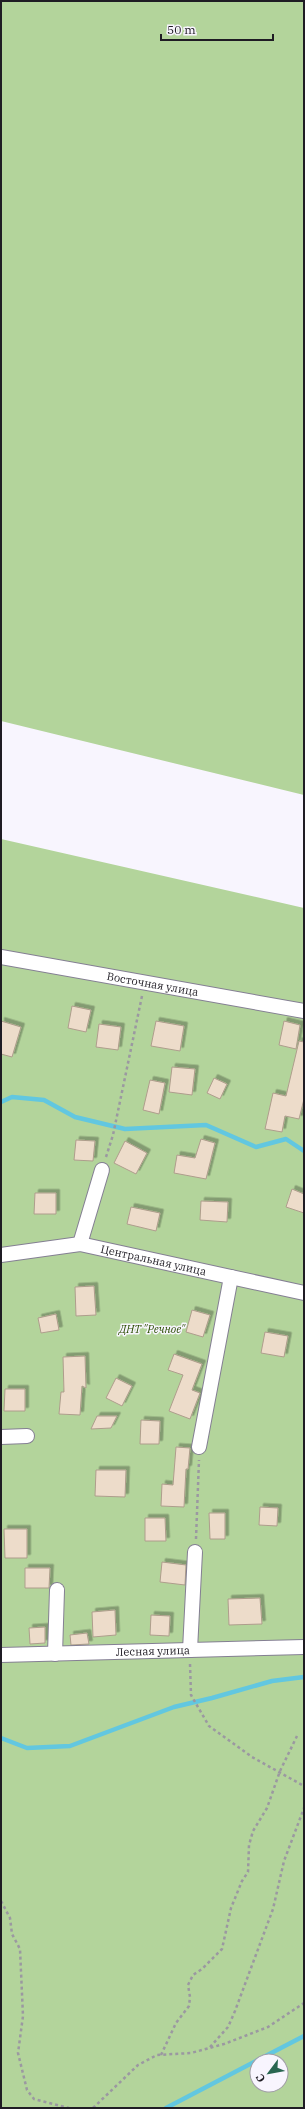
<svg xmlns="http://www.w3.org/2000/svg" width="305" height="2109" font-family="'IBM Plex Serif',serif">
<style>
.green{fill:#b3d49b;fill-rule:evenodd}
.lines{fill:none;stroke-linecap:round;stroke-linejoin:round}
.stream{stroke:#62c7e0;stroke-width:4.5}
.building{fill:#eddcca;stroke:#ae9d8c;filter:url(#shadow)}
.minor-casing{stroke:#847f93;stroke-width:16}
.path{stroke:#9b98a1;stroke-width:2.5;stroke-dasharray:3 3;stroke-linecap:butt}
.minor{stroke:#fff;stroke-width:14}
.labels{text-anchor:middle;stroke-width:3;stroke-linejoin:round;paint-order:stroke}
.street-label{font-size:11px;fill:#1f1c24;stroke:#f8f5fe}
.park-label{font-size:11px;font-style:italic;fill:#2c4e04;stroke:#f8f5fe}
</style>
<defs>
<filter id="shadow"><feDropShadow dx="3.5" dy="-3.5" stdDeviation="0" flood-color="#0004"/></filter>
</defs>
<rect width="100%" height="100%" fill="#f8f5fe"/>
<g class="green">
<path d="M1 1H304V795L1 721Z"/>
<path d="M1 839 304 908V2108H1ZM257 2061H281V2085H257Z"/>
</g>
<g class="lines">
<g class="stream">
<path d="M1 1102 12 1097 44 1100 75 1117 125 1129 206 1125 256 1147 286 1139 304 1151"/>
<path d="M1 1738 27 1748 70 1746 174 1707 212 1698 272 1681 304 1677"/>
<path d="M166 2108 304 2036"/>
</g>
</g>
<g class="building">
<path d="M72 1006 91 1010 86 1032 68 1028Z"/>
<path d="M1 1021 21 1027 12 1057 1 1054Z"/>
<path d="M156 1021 184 1026 180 1051 151 1046Z"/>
<path d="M284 1021 300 1025 296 1049 279 1045Z"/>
<path d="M99 1024 121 1027 118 1050 96 1047Z"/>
<path d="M299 1041 304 1042V1099L299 1119 285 1116 282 1132 265 1129 273 1093 286 1096Z"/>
<path d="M172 1067 195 1069 192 1095 169 1092Z"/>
<path d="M214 1078 227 1084 220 1099 207 1093Z"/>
<path d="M150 1080 165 1083 159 1114 143 1110Z"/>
<path d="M201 1139 215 1143 206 1179 174 1173 177 1155 195 1158Z"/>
<path d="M76 1140 95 1141 93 1161 74 1160Z"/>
<path d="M125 1141 147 1153 136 1174 114 1163Z"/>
<path d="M292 1189 304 1194V1213L286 1207Z"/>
<path d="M35 1193H56V1214H34Z"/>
<path d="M201 1201 228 1202 227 1222 200 1220Z"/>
<path d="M131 1207 160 1213 156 1231 127 1224Z"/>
<path d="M94 1286 96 1315 76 1316 75 1287Z"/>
<path d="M192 1310 210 1315 203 1337 186 1332Z"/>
<path d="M56 1314 59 1330 41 1333 38 1318Z"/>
<path d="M265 1332 288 1336 284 1357 261 1353Z"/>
<path d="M174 1354 202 1364 192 1390 200 1393 190 1419 169 1411 183 1375 168 1370Z"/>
<path d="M85 1356 86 1388 82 1386 80 1415 59 1414 61 1392H64L63 1357Z"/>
<path d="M116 1378 132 1386 122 1406 106 1398Z"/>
<path d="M5 1389H25V1411H4Z"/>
<path d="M97 1416H117L111 1428 91 1429Z"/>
<path d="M141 1420 160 1421 159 1444H140Z"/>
<path d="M176 1447 190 1448 188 1469H186L184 1507 161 1506 162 1484 173 1485Z"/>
<path d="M96 1470H126L125 1497 95 1496Z"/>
<path d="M260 1507 278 1508 277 1526 259 1525Z"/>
<path d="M209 1513H225V1539H210Z"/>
<path d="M145 1518H165L166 1541H145Z"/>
<path d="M4 1529H27V1558H5Z"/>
<path d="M162 1562 186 1565 185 1585 160 1582Z"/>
<path d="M25 1568H50L49 1588H25Z"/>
<path d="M260 1598 262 1624 229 1625 228 1599Z"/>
<path d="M115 1610 116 1635 93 1637 92 1612Z"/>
<path d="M151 1615 170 1616 169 1636 150 1635Z"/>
<path d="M45 1627V1643L30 1644 29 1628Z"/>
<path d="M87 1633 89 1644 71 1645 70 1635Z"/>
</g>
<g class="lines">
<defs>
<g id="minor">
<path id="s1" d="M1 957 304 1011"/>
<path d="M80 1244 102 1170"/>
<path id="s2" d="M1 1255 80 1244 304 1293"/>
<path d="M1 1437 27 1436"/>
<path d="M199 1447 231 1277"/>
<path d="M190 1650 195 1552"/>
<path d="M55 1654 57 1590"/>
<path id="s3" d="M1 1655 304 1647"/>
</g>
</defs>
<use href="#minor" class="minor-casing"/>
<g class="path">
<path d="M106 1157 113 1135 142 996"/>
<path d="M196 1539 199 1460"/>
<path d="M190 1664 191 1695 209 1726 252 1757 304 1786"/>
<path d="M1 1901 10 1918 12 1934 20 1949 23 2016 18 2053 27 2090 34 2099 69 2108"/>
<path d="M210 2047 228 2027 235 2011 273 1909 284 1861 304 1808"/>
<path d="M161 2055 176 2023 189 2006 190 1997 188 1985 193 1975 202 1969 222 1949 231 1908 242 1881 248 1872 249 1845 253 1831 267 1808 280 1771 297 1736"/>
<path d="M93 2108 138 2065 157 2055 191 2053 224 2044 268 2027 304 2003"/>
</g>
<use href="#minor" class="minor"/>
</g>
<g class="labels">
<g class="street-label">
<text dy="4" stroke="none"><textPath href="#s1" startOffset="154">Восточная улица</textPath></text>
<text dy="4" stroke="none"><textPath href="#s2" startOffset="155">Центральная улица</textPath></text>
<text dy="4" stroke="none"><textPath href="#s3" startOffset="152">Лесная улица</textPath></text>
</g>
<g class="park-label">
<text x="152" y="1333">ДНТ "Речное"</text>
</g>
</g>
<rect width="305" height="2109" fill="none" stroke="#1f1c24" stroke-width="4"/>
<g transform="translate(269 2073) rotate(238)"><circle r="19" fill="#f8f5fe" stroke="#a19ea7"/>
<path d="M0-3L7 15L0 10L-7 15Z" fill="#296651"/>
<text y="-6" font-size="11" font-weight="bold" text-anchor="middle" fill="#1f1c24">С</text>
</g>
<path d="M161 34v6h112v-6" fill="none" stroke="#1f1c24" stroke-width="2"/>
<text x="167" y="34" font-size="12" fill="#1f1c24" stroke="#f8f5fe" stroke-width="3" paint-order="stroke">50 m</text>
</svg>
